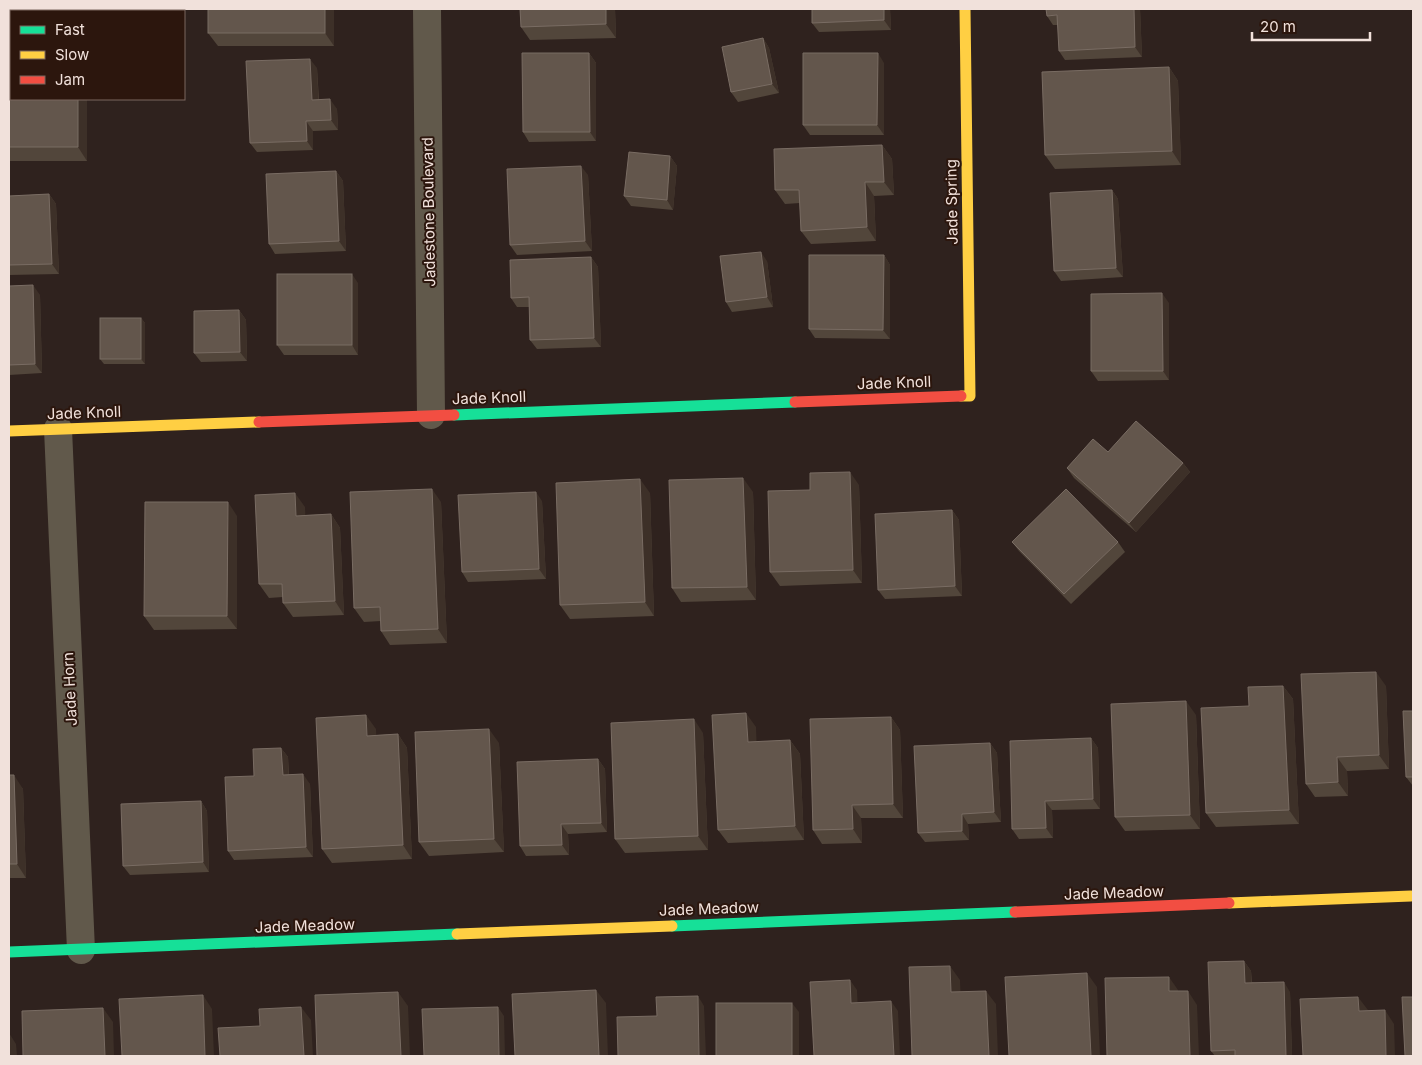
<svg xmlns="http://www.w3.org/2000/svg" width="1422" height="1065" font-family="Inter,sans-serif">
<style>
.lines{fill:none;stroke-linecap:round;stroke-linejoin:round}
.street{stroke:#61594b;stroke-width:28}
.fast{stroke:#16e098;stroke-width:11}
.slow{stroke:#ffcf43;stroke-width:11}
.jam{stroke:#f24e42;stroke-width:11}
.wall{fill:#52463b}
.shaded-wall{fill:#3d3028}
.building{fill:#63564c;stroke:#796c63}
.labels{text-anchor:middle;stroke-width:4;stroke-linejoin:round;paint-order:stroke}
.street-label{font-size:15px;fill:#f1e1db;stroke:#2c160d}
</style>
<rect width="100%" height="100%" fill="#2f221e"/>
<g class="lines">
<g class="street">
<path d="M427 9 431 415"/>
<path d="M58 429 81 950"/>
</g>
<g class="fast">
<path d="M454 415 795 402"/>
<path d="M672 926 1015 912"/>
<path d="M9 952 457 934"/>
</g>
<g class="slow">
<path d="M961 396H970L965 9"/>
<path d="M9 431 259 422"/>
<path d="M1229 903 1411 896"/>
<path d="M457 934 672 926"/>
</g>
<g class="jam">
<path d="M795 402 961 396"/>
<path d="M259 422 454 415"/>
<path d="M1015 912 1229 903"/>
</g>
</g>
<g class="wall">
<path d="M9 9H76V11H11V57H9Z"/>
<path d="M208 9H334V46H218L208 33Z"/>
<path d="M520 9H615L616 38 530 40 521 27Z"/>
<path d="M890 9 891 30 819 32 812 23Z"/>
<path d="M1140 9 1142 57 1065 60 1059 51 1058 25H1053L1047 16Z"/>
<path d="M763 38 769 48 779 93 738 102 731 92Z"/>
<path d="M589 53 596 63V141L529 142 523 132Z"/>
<path d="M884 63V135H810L803 125Z"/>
<path d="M1169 67 1178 81 1181 165 1055 169 1045 155Z"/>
<path d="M317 68 319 100 337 109 338 130 313 131V150L257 152 250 143Z"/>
<path d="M9 70 11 99H87V161H9Z"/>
<path d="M882 145 892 159 894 195 874 196 876 241 811 244 801 231 800 203 785 204 775 190Z"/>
<path d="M670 156 677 166 673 210 631 206 624 196Z"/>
<path d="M336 171 343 181 346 251 275 254 269 244Z"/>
<path d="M588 175 592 251 517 255 510 245Z"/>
<path d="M1112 190 1118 199 1123 277 1061 281 1054 271Z"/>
<path d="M49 194 56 204 59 274 9 275V196Z"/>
<path d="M884 255 890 265V339L815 338 809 329Z"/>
<path d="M591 257 598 267 601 347 537 349 530 340 529 307H517L511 298Z"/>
<path d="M767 261 773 307 732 312 726 302Z"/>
<path d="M358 283V355H284L277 345Z"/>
<path d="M9 286 40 295 42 373 9 375Z"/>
<path d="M1169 303V380L1098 381 1091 371Z"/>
<path d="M239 310 246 320 247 361 201 362 194 353Z"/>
<path d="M141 318 145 323V364H104L100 359Z"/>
<path d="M1108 452 1183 463 1190 472 1136 532 1074 478 1067 468Z"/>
<path d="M859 485 862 583 780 586 770 572 810 490Z"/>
<path d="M753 492 756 600 681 602 672 588Z"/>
<path d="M650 493 654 616 570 619 560 605Z"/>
<path d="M542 501 546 579 468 582 462 572Z"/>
<path d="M441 502 447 643 390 645 381 631V621L364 622 354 608Z"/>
<path d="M305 507V515L331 514 340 528 344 615 293 617 283 603V597L269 598 259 584Z"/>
<path d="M952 510 959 520 962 596 885 599 878 590Z"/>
<path d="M237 516V629L154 630 144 616Z"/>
<path d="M1012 542H1118L1125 552 1071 604 1019 551Z"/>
<path d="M1283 686 1293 699 1299 824 1216 827 1206 813 1249 706Z"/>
<path d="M1386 686 1389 769 1347 771 1348 796 1315 797 1306 784Z"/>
<path d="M1413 711V786L1406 777Z"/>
<path d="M1196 715 1200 829 1125 831 1115 817Z"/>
<path d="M891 717 900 730 903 818H861L862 843 822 844 813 830Z"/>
<path d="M756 727V742L790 740 800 754 804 840 728 843 718 830Z"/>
<path d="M376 729V735L398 734 407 748 412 859 332 863 322 849Z"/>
<path d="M703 733 708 850 625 853 615 839Z"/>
<path d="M1091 738 1098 748 1100 809 1052 810 1053 838 1019 839 1012 829Z"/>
<path d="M499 743 504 852 429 856 419 842Z"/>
<path d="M990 743 997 753 1001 822 968 824 969 840 925 842 918 833Z"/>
<path d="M281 748 288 757 289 775 310 784 313 857 234 860 228 851 254 776Z"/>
<path d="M598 759 605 769 607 832 568 834 569 855 526 856 520 846Z"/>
<path d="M9 775 23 789 26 878H9Z"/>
<path d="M201 801 207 811 209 872 130 875 123 866Z"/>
<path d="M1244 961 1251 971 1252 982 1290 992 1292 1056H1215L1211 1051Z"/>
</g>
<g class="shaded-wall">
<rect x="67" y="9" width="9" height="2"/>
<path d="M325 9H334V46L325 33Z"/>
<path d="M606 9H615L616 38 606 24Z"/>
<path d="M884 9H890L891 30 884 20Z"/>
<path d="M1134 9H1140L1142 57 1135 47Z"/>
<path d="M763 38 769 48 779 93 772 84Z"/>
<path d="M589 53 596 63V141L590 132Z"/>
<path d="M878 53 884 63V135L877 125Z"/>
<path d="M310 59 317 68 319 110 312 100Z"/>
<path d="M1169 67 1178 81 1181 165 1172 151Z"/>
<path d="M78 99H87V161L78 147Z"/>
<path d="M330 99 337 109 338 130 331 120Z"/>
<path d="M306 121 313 131V150L307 141Z"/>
<path d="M882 145 892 159 894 195 884 182Z"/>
<path d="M670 156 677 166 673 210 667 200Z"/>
<path d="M581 166 588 175 592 251 585 241Z"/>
<path d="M336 171 343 181 346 251 339 241Z"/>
<path d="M865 182 874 196 876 241 867 227Z"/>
<path d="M1112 190 1118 199 1123 277 1116 268Z"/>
<path d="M49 194 56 204 59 274 52 264Z"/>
<path d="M761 252 767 261 773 307 767 297Z"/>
<path d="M884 255 890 265V339L883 330Z"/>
<path d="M591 257 598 267 601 347 594 338Z"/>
<path d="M352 274 358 283V355L352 345Z"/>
<path d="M33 285 40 295 42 373 35 364Z"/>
<path d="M1162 293 1169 303V380L1163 371Z"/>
<path d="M239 310 246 320 247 361 240 352Z"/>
<path d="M141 318 145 323V364L141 359Z"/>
<path d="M1183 463 1190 472 1136 532 1129 523Z"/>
<path d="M850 472 859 485 862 583 853 570Z"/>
<path d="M743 478 753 492 756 600 747 587Z"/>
<path d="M640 479 650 493 654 616 645 602Z"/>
<path d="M432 489 441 502 447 643 438 629Z"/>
<path d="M536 492 542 501 546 579 539 569Z"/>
<path d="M295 493 305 507 306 529 296 516Z"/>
<path d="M228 502 237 516V629L227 616Z"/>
<path d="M952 510 959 520 962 596 955 586Z"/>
<path d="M331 514 340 528 344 615 335 601Z"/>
<path d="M1376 672 1386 686 1389 769 1379 755Z"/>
<path d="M1283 686 1293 699 1299 824 1289 810Z"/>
<path d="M1186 701 1196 715 1200 829 1190 815Z"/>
<path d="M746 713 756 727 757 756 748 742Z"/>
<path d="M366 715 376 729 377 749 367 736Z"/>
<path d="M891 717 900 730 903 818 893 804Z"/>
<path d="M694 719 703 733 708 850 698 836Z"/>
<path d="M489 729 499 743 504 852 494 839Z"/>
<path d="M398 734 407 748 412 859 403 845Z"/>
<path d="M1091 738 1098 748 1100 809 1093 799Z"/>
<path d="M790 740 800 754 804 840 795 826Z"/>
<path d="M990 743 997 753 1001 822 994 812Z"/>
<path d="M281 748 288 757 289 785 283 775Z"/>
<path d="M1337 757 1347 771 1348 796 1338 782Z"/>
<path d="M598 759 605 769 607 832 601 823Z"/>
<path d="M303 774 310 784 313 857 306 847Z"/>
<path d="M14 775 23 789 26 878 17 864Z"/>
<path d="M201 801 207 811 209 872 203 862Z"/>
<path d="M1045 801 1052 810 1053 838 1046 828Z"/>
<path d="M852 805 861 818 862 843 853 829Z"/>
<path d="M962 814 968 824 969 840 962 831Z"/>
<path d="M561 824 568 834 569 855 562 845Z"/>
<path d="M1244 961 1251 971 1252 992 1245 983Z"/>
<path d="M950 966 960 980 961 1006 951 992Z"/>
<path d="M1087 973 1097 987 1100 1056H1091Z"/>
<path d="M1169 977 1178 990 1179 1005 1169 991Z"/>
<path d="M850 980 857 990 858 1013 851 1003Z"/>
<path d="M1284 982 1290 992 1292 1056H1286Z"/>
<path d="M596 990 606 1003 608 1056H599Z"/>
<path d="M986 991 996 1004 998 1056H989Z"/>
<path d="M1188 991 1197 1005 1199 1056H1190Z"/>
<path d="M398 992 408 1006 410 1056H401Z"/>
<path d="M203 995 212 1009 214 1056H205Z"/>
<path d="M698 996 704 1006 706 1056H699Z"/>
<path d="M1358 997 1368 1010 1359 1011Z"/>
<path d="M891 1001 898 1011 900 1056H894Z"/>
<path d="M792 1003 799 1012V1056H792Z"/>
<path d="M301 1007 311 1020 313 1056H304Z"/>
<path d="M498 1007 504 1016 505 1056H499Z"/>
<path d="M103 1008 113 1022 114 1056H105Z"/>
<path d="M1385 1010 1394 1024 1395 1056H1386Z"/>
<path d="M9 1033 16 1044 17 1056H9Z"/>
</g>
<g class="building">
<path d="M9 9H67V11H11V43H9Z"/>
<rect x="208" y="9" width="117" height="24"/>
<path d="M520 9H606V24L521 27Z"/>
<path d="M812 9H884V20L812 23Z"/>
<path d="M1046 9H1134L1135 47 1059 51 1057 15 1047 16Z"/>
<path d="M763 38 772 84 731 92 722 47Z"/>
<path d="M522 53H589L590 132H523Z"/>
<path d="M803 53H878L877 125H803Z"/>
<path d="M310 59 312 100 330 99 331 120 306 121 307 141 250 143 246 61Z"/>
<path d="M1169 67 1172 151 1045 155 1042 72Z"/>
<path d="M9 70H11V99H78V147H9Z"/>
<path d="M882 145 884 182H865L867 227 801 231 799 190H775L774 149Z"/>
<path d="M629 152 670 156 667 200 624 196Z"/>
<path d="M581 166 585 241 510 245 507 169Z"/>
<path d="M336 171 339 241 269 244 266 174Z"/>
<path d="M1112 190 1116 268 1054 271 1050 193Z"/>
<path d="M49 194 52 264 9 265V196Z"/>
<path d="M761 252 767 297 726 302 720 256Z"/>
<path d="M809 255H884L883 330 809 329Z"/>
<path d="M591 257 594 338 530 340 529 297 511 298 510 260Z"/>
<rect x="277" y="274" width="75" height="71"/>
<path d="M33 285 35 364 9 365V286Z"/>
<path d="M1162 293 1163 371H1091V294Z"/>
<path d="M239 310 240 352 194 353V311Z"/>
<rect x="100" y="318" width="41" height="41"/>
<path d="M1136 421 1183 463 1129 523 1067 468 1093 439 1108 452Z"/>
<path d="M850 472 853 570 770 572 768 491 810 490V473Z"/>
<path d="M743 478 747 587 672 588 669 480Z"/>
<path d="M640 479 645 602 560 605 556 483Z"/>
<path d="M432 489 438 629 381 631 380 607 354 608 350 492Z"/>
<path d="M1066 489 1118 542 1064 594 1012 542Z"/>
<path d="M536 492 539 569 462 572 458 495Z"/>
<path d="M295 493 296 516 331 514 335 601 283 603 282 584H259L255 495Z"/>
<path d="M145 502H228L227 616H144Z"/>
<path d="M952 510 955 586 878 590 875 514Z"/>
<path d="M1376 672 1379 755 1337 757 1338 782 1306 784 1301 674Z"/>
<path d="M1283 686 1289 810 1206 813 1201 708 1249 706 1248 687Z"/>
<path d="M1186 701 1190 815 1115 817 1111 704Z"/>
<path d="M1403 711H1413V777H1406Z"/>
<path d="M746 713 748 742 790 740 795 826 718 830 712 715Z"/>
<path d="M366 715 367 736 398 734 403 845 322 849 316 718Z"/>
<path d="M891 717 893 804 852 805 853 829 813 830 810 719Z"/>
<path d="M694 719 698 836 615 839 611 723Z"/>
<path d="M489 729 494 839 419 842 415 732Z"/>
<path d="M1091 738 1093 799 1045 801 1046 828 1012 829 1010 741Z"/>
<path d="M990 743 994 812 962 814V831L918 833 914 746Z"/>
<path d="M281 748 283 775 303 774 306 847 228 851 225 777 254 776 253 749Z"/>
<path d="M598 759 601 823 561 824 562 845 520 846 517 762Z"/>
<path d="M9 775H14L17 864H9Z"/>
<path d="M201 801 203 862 123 866 121 804Z"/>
<path d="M1244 961 1245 983 1284 982 1286 1056H1235V1050L1211 1051 1208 962Z"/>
<path d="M950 966 951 992 986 991 989 1056H912L909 967Z"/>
<path d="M1087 973 1091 1056H1009L1005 977Z"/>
<path d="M1169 977V991H1188L1190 1056H1107L1105 978Z"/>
<path d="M850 980 851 1003 891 1001 894 1056H814L810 982Z"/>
<path d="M596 990 599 1056H515L512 994Z"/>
<path d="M398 992 401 1056H317L315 995Z"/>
<path d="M203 995 205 1056H122L119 999Z"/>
<path d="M698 996 699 1056H618L617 1017 657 1016 656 997Z"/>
<path d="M1358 997 1359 1011 1385 1010 1386 1056H1303L1300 999Z"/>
<path d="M1402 997H1413V1056H1405Z"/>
<rect x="716" y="1003" width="76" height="53"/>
<path d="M301 1007 304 1056H220L218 1028 260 1026 259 1009Z"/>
<path d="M498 1007 499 1056H424L422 1009Z"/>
<path d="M103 1008 105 1056H23L22 1011Z"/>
</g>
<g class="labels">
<g class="street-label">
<text transform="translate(952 202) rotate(-91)" y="5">Jade Spring</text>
<text transform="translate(429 212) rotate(-91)" y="5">Jadestone Boulevard</text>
<text transform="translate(894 383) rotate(-2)" y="5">Jade Knoll</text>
<text transform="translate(489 398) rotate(-2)" y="5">Jade Knoll</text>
<text transform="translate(84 413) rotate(-2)" y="5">Jade Knoll</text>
<text transform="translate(70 689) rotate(-93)" y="5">Jade Horn</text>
<text transform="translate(1114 893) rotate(-2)" y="5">Jade Meadow</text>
<text transform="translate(709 909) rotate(-2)" y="5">Jade Meadow</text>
<text transform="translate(305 926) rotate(-2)" y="5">Jade Meadow</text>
</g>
</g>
<rect width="1422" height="1065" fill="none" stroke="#f1e1db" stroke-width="20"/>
<rect x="10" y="10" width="175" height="90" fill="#2c160d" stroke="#7b675f"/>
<rect x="20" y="26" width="25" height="8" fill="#16e098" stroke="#7b675f"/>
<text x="55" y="35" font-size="15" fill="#f1e1db">Fast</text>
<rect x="20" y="51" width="25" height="8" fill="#ffcf43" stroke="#7b675f"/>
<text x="55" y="60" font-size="15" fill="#f1e1db">Slow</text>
<rect x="20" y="76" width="25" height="8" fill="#f24e42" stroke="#7b675f"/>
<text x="55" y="85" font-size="15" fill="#f1e1db">Jam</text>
<path d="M1252 32v8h118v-8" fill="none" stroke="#f1e1db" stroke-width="2.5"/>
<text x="1260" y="32" font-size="15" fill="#f1e1db" stroke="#2c160d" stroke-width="4" paint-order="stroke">20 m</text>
</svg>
